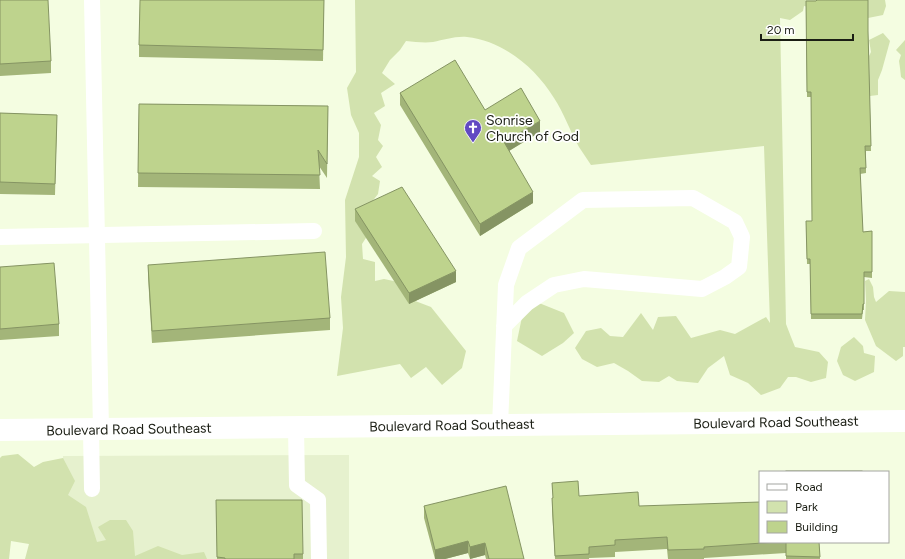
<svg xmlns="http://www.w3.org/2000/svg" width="905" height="559" font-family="Figtree,sans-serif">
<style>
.built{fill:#e6f1ce}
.green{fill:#d2e2ae}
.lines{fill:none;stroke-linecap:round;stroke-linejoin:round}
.lane{stroke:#fff;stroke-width:16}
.secondary{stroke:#fff;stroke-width:22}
.wall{fill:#a3b579}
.shaded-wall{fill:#859463}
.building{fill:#bed38d;stroke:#859463}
.labels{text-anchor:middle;stroke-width:3.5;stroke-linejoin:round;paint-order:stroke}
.poi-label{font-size:14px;fill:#1b1e14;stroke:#fff;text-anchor:start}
.street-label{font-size:14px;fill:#1b1e14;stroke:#fff}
</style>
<rect width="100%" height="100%" fill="#f4fde1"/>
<path class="built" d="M349 455V559H63V456Z"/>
<g class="green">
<path d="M355 0H885L886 6 883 15 868 18 804 6 803 11 790 20 780 18 786 324 791 337 795 347 819 352 828 362 826 378 811 382 796 377H788L780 388 761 395 748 383 730 375 724 356 708 368 698 383 677 381 669 376 659 382 642 381 628 371 614 363 597 367 582 359 575 348 586 331 601 328 610 336 623 337 641 313 653 330 658 317 676 316 691 338 720 330 735 334 766 317 770 323 764 146 591 165C587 159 583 153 579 147 570 131 564 113 554 98 535 67 503 41 467 37 455 36 444 40 433 42 425 43 415 42 406 41L400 50 390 60 382 73 395 84 381 93 385 106 374 113 381 125 378 140 383 146 376 157 382 167 372 176 380 181 378 194 371 203 373 227 362 244 363 259 375 262V281L384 279 408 284 410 299 431 307 466 351 462 368 442 385 426 367 411 378 400 364 337 376 343 328 341 297 346 257 345 200 359 157V133L351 115 347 88 356 72Z"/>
<path d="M883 33 890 41 882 70 878 80V95L870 96 868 58 871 52 869 40Z"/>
<path d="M905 40V80L901 77 900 68 899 61 901 55 896 50Z"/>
<path d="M869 279 873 287 874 297 876 302 889 291 905 292V347H903V356L896 361 876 346 865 320 866 301 865 281Z"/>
<path d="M539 303 564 313 574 333 563 343 542 356 517 341 522 317Z"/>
<path d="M854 337 863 346 864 353 875 356 874 372 855 381 843 375 837 361 841 347Z"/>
<path d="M18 454 34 467 43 462 63 458 75 481 68 495 86 507 97 542 106 540 98 527 110 520H126L133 531 135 556 158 546 182 555 204 552 207 559H25L29 544 11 541 9 559H0V458L2 456Z"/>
</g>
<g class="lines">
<g class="lane">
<path d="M92 0 101 429"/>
<path d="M0 237 314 231"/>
<path d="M500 425 506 285 519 248 583 200 693 198 735 222 742 237 739 267 725 277 702 289 584 279 554 285 527 303 504 326"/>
<path d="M296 427 297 485 318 500 319 559"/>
<path d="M91 429 92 489"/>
</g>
<path class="secondary" d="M0 430 905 421"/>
</g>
<g class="wall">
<path d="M0 0 51 61V73L0 76Z"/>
<path d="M324 0 323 61 139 57V45Z"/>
<path d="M806 1 868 34 871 151H866V173L860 174 863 232 872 231V278L864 277V310H863L862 319H811L810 264H807L806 221H812L811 97H807Z"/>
<path d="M400 93 540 132 509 151 533 203 480 236 400 105Z"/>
<path d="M139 104 328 106 327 178 319 166 320 189 138 187Z"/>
<path d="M0 113 57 115 55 195 0 194Z"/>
<path d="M355 209 456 282 409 304 355 221Z"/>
<path d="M148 265 330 318V330L152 343 148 277Z"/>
<path d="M0 267 59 324V336L0 340Z"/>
<path d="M552 483 579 496 639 506 760 542H819L820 559H786V553L704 558V559H668L667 549 615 552V557L589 558V559H555L552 510V498H553Z"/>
<path d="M216 500 303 554V559H217Z"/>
<path d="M424 506 524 559H486L485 555 470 559 468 553 445 559H435L424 518Z"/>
</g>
<g class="shaded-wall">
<path d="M540 121V132L504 154V142Z"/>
<path d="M533 192V203L480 236V224Z"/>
<path d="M456 271V282L409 304V293Z"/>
<path d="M468 541V553L445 559H435V550Z"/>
<path d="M485 543V555L470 559V547Z"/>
</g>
<g class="building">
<path d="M0 0H48L51 61 0 64Z"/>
<path d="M140 0H324L323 50 139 45Z"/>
<path d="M817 0H868V31L871 146H865L866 168H860L863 232 872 231V272H864V304H863L862 314H811L810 259H807L806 221H812L811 92H807L806 1H816Z"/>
<path d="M455 60 485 110 521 88 540 121 504 142 533 192 480 224 400 93Z"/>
<path d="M139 104 328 106 327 164 318 150 320 175 138 173Z"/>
<path d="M0 113 57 115 55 184 0 182Z"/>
<path d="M402 187 456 271 409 293 355 209Z"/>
<path d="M325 252 330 318 152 331 148 265Z"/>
<path d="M54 263 59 324 0 329V267Z"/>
<rect x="786" y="471" width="76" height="1"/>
<path d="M578 481 579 496 638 492 639 506 760 502V542H777L704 547V549L668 550 667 537 615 540V545L589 547V554L555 556 552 498H553L552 483Z"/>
<path d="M506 486 524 559H489L485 543 470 547 468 541 435 550 424 506Z"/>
<path d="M216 500H302L303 554H294V559H225V558L217 557Z"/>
<path d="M786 542H819L820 557 786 556Z"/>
</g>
<defs>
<symbol id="church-pin" viewBox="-11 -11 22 30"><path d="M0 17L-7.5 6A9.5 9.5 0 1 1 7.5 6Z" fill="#6149c2" stroke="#fff"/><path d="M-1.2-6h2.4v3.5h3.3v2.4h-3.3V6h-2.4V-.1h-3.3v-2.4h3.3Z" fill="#fff"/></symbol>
</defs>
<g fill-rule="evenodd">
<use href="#church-pin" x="463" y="118" width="20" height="27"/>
</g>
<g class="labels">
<g class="poi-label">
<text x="486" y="125">Sonrise<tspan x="486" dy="16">Church of God</tspan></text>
</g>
<g class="street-label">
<text transform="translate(776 422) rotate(-1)" y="5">Boulevard Road Southeast</text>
<text transform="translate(452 425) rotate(-1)" y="5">Boulevard Road Southeast</text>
<text transform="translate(129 429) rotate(-1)" y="5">Boulevard Road Southeast</text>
</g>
</g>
<rect x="759" y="471" width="130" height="72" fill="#ffffff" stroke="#a4a5a1"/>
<rect x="767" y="484" width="20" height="6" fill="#ffffff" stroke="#a4a5a1"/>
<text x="795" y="491" font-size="12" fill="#1b1e14">Road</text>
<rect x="767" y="501" width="20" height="12" fill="#d2e2ae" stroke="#a4a5a1"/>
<text x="795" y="511" font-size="12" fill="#1b1e14">Park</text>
<rect x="767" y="521" width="20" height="12" fill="#bed38d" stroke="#a4a5a1"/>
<text x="795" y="531" font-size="12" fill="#1b1e14">Building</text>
<path d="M761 34v6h92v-6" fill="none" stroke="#1b1e14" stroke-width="2"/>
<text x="767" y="34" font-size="12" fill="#1b1e14" stroke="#ffffff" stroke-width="3" paint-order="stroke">20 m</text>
</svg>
